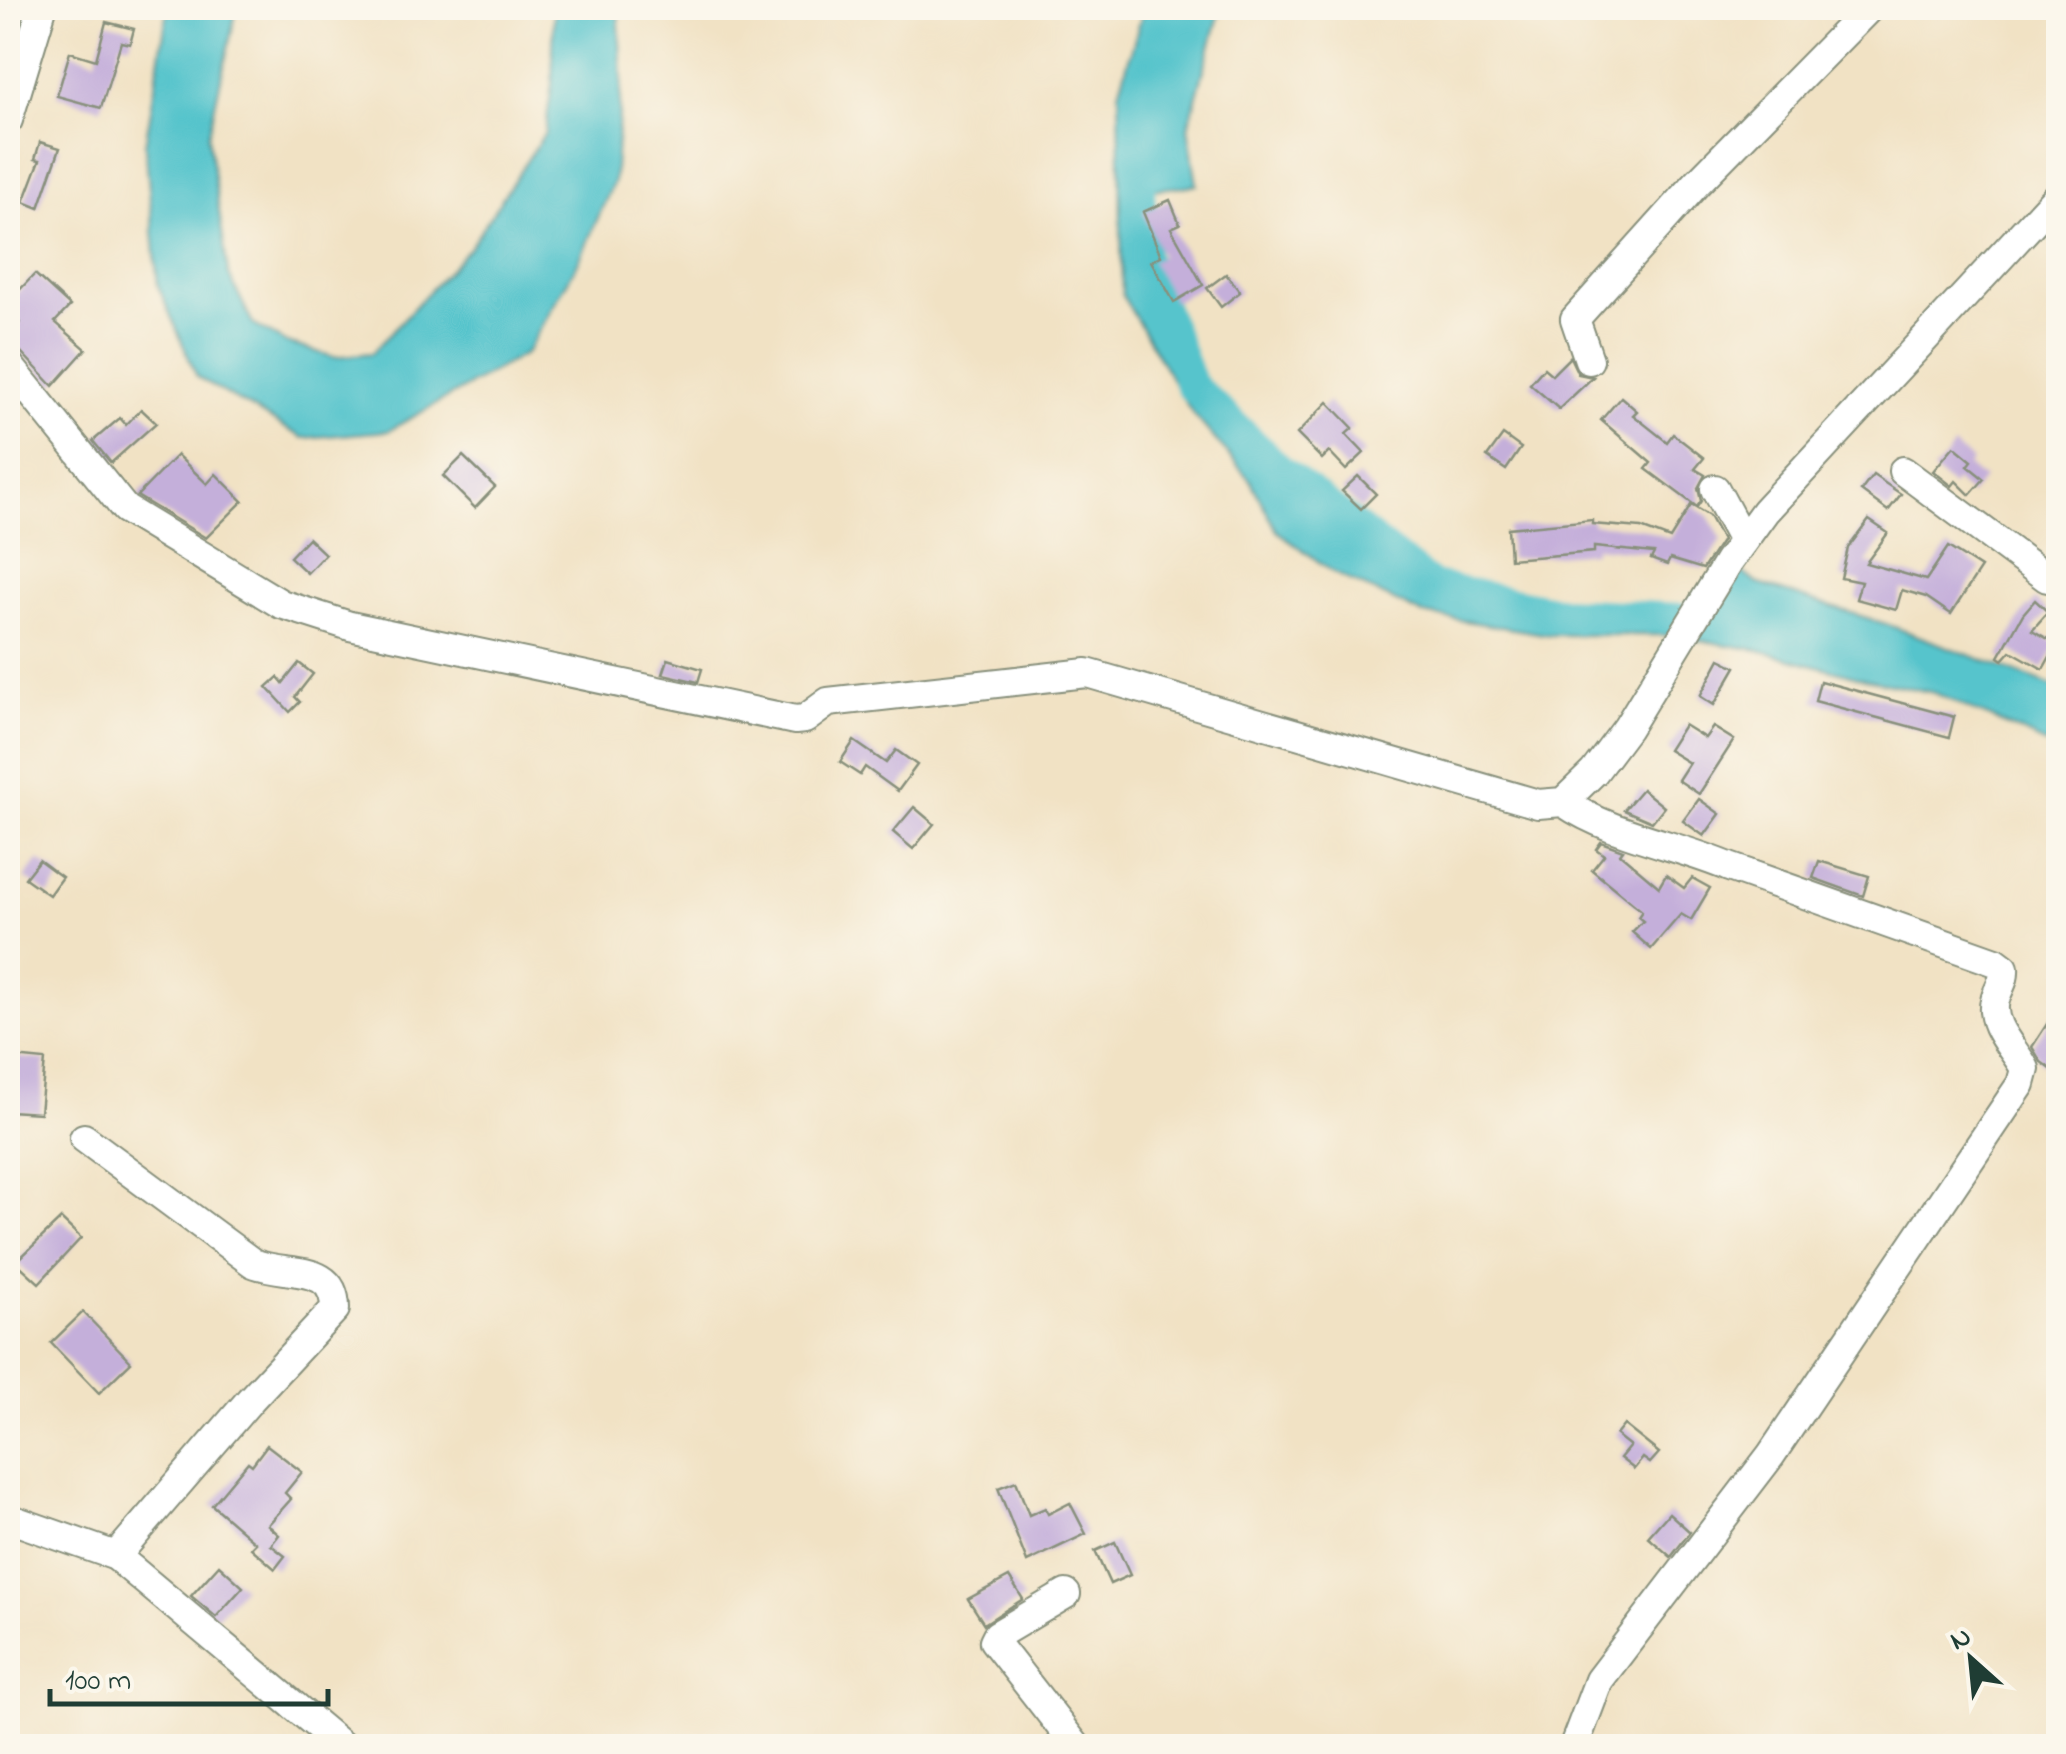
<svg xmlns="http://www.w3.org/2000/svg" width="2066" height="1754" font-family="'Indie Flower',sans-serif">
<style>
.water{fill:#57c4cc;stroke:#3b8080;stroke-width:2.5}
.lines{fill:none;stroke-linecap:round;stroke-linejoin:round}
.river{stroke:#57c4cc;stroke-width:32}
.building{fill:#c4afda}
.minor-casing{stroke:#88907c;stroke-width:32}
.minor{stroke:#fff;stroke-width:28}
</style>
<rect width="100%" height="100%" fill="#fbf7ec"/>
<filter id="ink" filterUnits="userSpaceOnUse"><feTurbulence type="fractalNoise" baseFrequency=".01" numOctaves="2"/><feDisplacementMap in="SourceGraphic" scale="20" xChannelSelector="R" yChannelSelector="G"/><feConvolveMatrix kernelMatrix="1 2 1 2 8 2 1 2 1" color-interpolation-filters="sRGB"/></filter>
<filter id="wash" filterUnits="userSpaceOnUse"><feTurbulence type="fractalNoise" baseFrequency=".0048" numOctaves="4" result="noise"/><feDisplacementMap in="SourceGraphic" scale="40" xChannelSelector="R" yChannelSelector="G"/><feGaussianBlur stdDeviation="2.25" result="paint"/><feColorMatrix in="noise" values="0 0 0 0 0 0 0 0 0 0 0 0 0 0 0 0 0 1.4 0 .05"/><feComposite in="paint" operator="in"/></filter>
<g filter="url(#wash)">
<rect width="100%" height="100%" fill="#f1e2c4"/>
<g class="water">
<path d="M168 8H237L208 136 228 273 253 324 287 343 334 357 372 353 470 247 545 133 552 84 554 8H618L622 77 614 181 579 261 526 353 388 431 303 438 197 377 158 286 145 145Z"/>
<path d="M1144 8H1221L1188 127 1197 185 1139 191 1142 256 1191 386 1281 471 1433 587 1562 613 1703 619 1736 567 1756 583 1886 624 2058 688V749L1935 693 1866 679 1758 650 1667 635H1550L1422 614 1334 573 1277 531 1250 480 1190 410 1122 295 1119 92Z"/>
</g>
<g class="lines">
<path class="river" d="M1137 146 1142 256 1191 385 1281 471 1433 587 1562 613 1722 621"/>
</g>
<g id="blocks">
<g class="building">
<path d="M106 22 134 29 130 44 121 42 101 108 57 96 70 52 96 60Z"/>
<path d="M40 142 60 148 39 208 24 202 40 160 35 159Z"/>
<path d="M1170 200 1180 224 1171 228 1203 285 1174 302 1151 261 1161 256 1143 212Z"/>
<path d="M35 274 70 306 55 322 86 349 53 386 8 338 20 322 8 310V302Z"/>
<path d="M1226 274 1240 292 1221 307 1207 288Z"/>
<path d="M1570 357 1578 374 1593 377 1559 409 1530 384 1544 368 1552 375Z"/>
<path d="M1621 397 1637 411 1633 415 1667 442 1673 434 1704 458 1695 469 1705 475 1698 488 1701 501 1697 507 1646 469 1651 463 1601 420Z"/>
<path d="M1328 402 1353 428 1346 434 1364 453 1346 470 1329 452 1322 459 1297 434Z"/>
<path d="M141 409 156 423 111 463 93 441 120 418 126 425Z"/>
<path d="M1503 435 1521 448 1506 470 1487 457Z"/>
<path d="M1954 446 1972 461 1968 466 1984 479 1970 495 1956 481 1952 486 1933 471Z"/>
<path d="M177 455 207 484 216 474 243 501 206 538 137 496Z"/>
<path d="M463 456 495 487 475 508 443 476Z"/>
<path d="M1873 475 1901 494 1888 511 1861 491Z"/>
<path d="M1358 476 1376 494 1361 509 1342 491Z"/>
<path d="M1691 505 1709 516 1722 540 1703 569 1670 559 1667 565 1651 559 1654 553 1594 547V552L1510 559 1508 528 1592 520V524L1641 528 1670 539Z"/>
<path d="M1869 520 1888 533 1866 563 1926 580 1948 547 1981 568 1951 614 1926 597 1902 590 1896 610 1856 599 1861 582 1841 578 1848 548Z"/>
<path d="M308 538 325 554 307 573 290 557Z"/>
<path d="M2035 600 2048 612 2032 630 2057 644 2043 669 2011 651 2003 660 1999 657 2023 614Z"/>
<path d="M668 659 702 669 698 682 663 674Z"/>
<path d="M1720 659 1736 667 1714 705 1700 696Z"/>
<path d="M299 663 313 674 295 697 300 702 290 712 267 687 278 677 283 683Z"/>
<path d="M1820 681 1954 717 1949 737 1815 701Z"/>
<path d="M1684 725 1705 738 1713 727 1734 740 1699 794 1678 780 1689 763 1668 750Z"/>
<path d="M854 741 886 763 896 750 917 765 898 791 865 767 860 775 840 762Z"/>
<path d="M1642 789 1664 807 1652 822 1624 810Z"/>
<path d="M1699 799 1720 814 1704 836 1683 821Z"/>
<path d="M914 807 934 824 913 849 893 832Z"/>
<path d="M1601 842 1623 850 1620 854 1659 887 1666 875 1684 888 1692 878 1710 888 1691 920 1681 914 1651 949 1632 932 1643 921 1638 917 1642 911 1592 870 1604 855 1596 849Z"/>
<path d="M39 860 62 877 49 895 25 878Z"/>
<path d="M1819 861 1869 876 1863 896 1813 878Z"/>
<path d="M2058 1007V1074L2041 1062 2032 1047Z"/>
<path d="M14 1057 45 1060 40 1113 9 1111Z"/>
<path d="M61 1219 81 1238 39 1283 16 1262Z"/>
<path d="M83 1312 131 1362 99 1393 51 1343Z"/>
<path d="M1624 1425 1659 1453 1650 1463 1643 1458 1634 1469 1620 1458 1630 1446 1616 1435Z"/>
<path d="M267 1445 302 1472 285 1493 291 1499 268 1525 279 1535 271 1545 285 1556 275 1569 251 1548 256 1543 212 1505 248 1462 252 1465Z"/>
<path d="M1016 1481 1029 1515 1045 1508 1048 1514 1070 1503 1086 1534 1027 1562 998 1488Z"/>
<path d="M1669 1513 1690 1532 1671 1557 1648 1537Z"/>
<path d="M1115 1542 1130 1575 1110 1584 1095 1551Z"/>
<path d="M219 1565 243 1587 216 1617 191 1596Z"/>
<path d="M1009 1577 1023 1599 984 1624 968 1599Z"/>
</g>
</g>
</g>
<g filter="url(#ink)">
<use href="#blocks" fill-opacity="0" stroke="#88907c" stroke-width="2.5"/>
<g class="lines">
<defs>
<g id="minor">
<path d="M8 120 42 8"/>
<path d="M1589 360 1575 319 1697 183 1869 8"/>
<path d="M8 364 125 509 281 604 350 626 795 720 805 719 828 702 1087 673 1538 804 1563 802 1594 772 1627 728 1728 562 1765 511 2058 195"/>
<path d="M1903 471 2047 578 2058 565"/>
<path d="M1715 489 1743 541"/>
<path d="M1563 802C1611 835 1675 844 1729 867L1996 962 2004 968C2005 982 1998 987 1995 1000 1988 1025 2015 1049 2025 1069L2021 1084 1771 1455 1599 1680 1574 1746"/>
<path d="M84 1138 253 1263C288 1277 335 1262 335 1309L251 1399 116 1556"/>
<path d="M8 1518 116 1556 342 1746"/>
<path d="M1066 1594 997 1635 994 1641 1076 1746"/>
</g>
</defs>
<use href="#minor" class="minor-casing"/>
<use href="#minor" class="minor"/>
</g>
</g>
<rect width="2066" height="1754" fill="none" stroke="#fbf7ec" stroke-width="40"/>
<g transform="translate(1971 1659) rotate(333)" stroke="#fbf7ec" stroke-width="8" paint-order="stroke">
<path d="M0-8L18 38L0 25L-18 38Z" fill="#1f3d34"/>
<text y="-15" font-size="28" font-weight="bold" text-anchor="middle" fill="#1f3d34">N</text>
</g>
<path d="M50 1689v15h278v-15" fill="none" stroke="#1f3d34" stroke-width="5"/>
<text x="65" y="1689" font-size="30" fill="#1f3d34" stroke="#fbf7ec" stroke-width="8" paint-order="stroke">100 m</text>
</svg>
